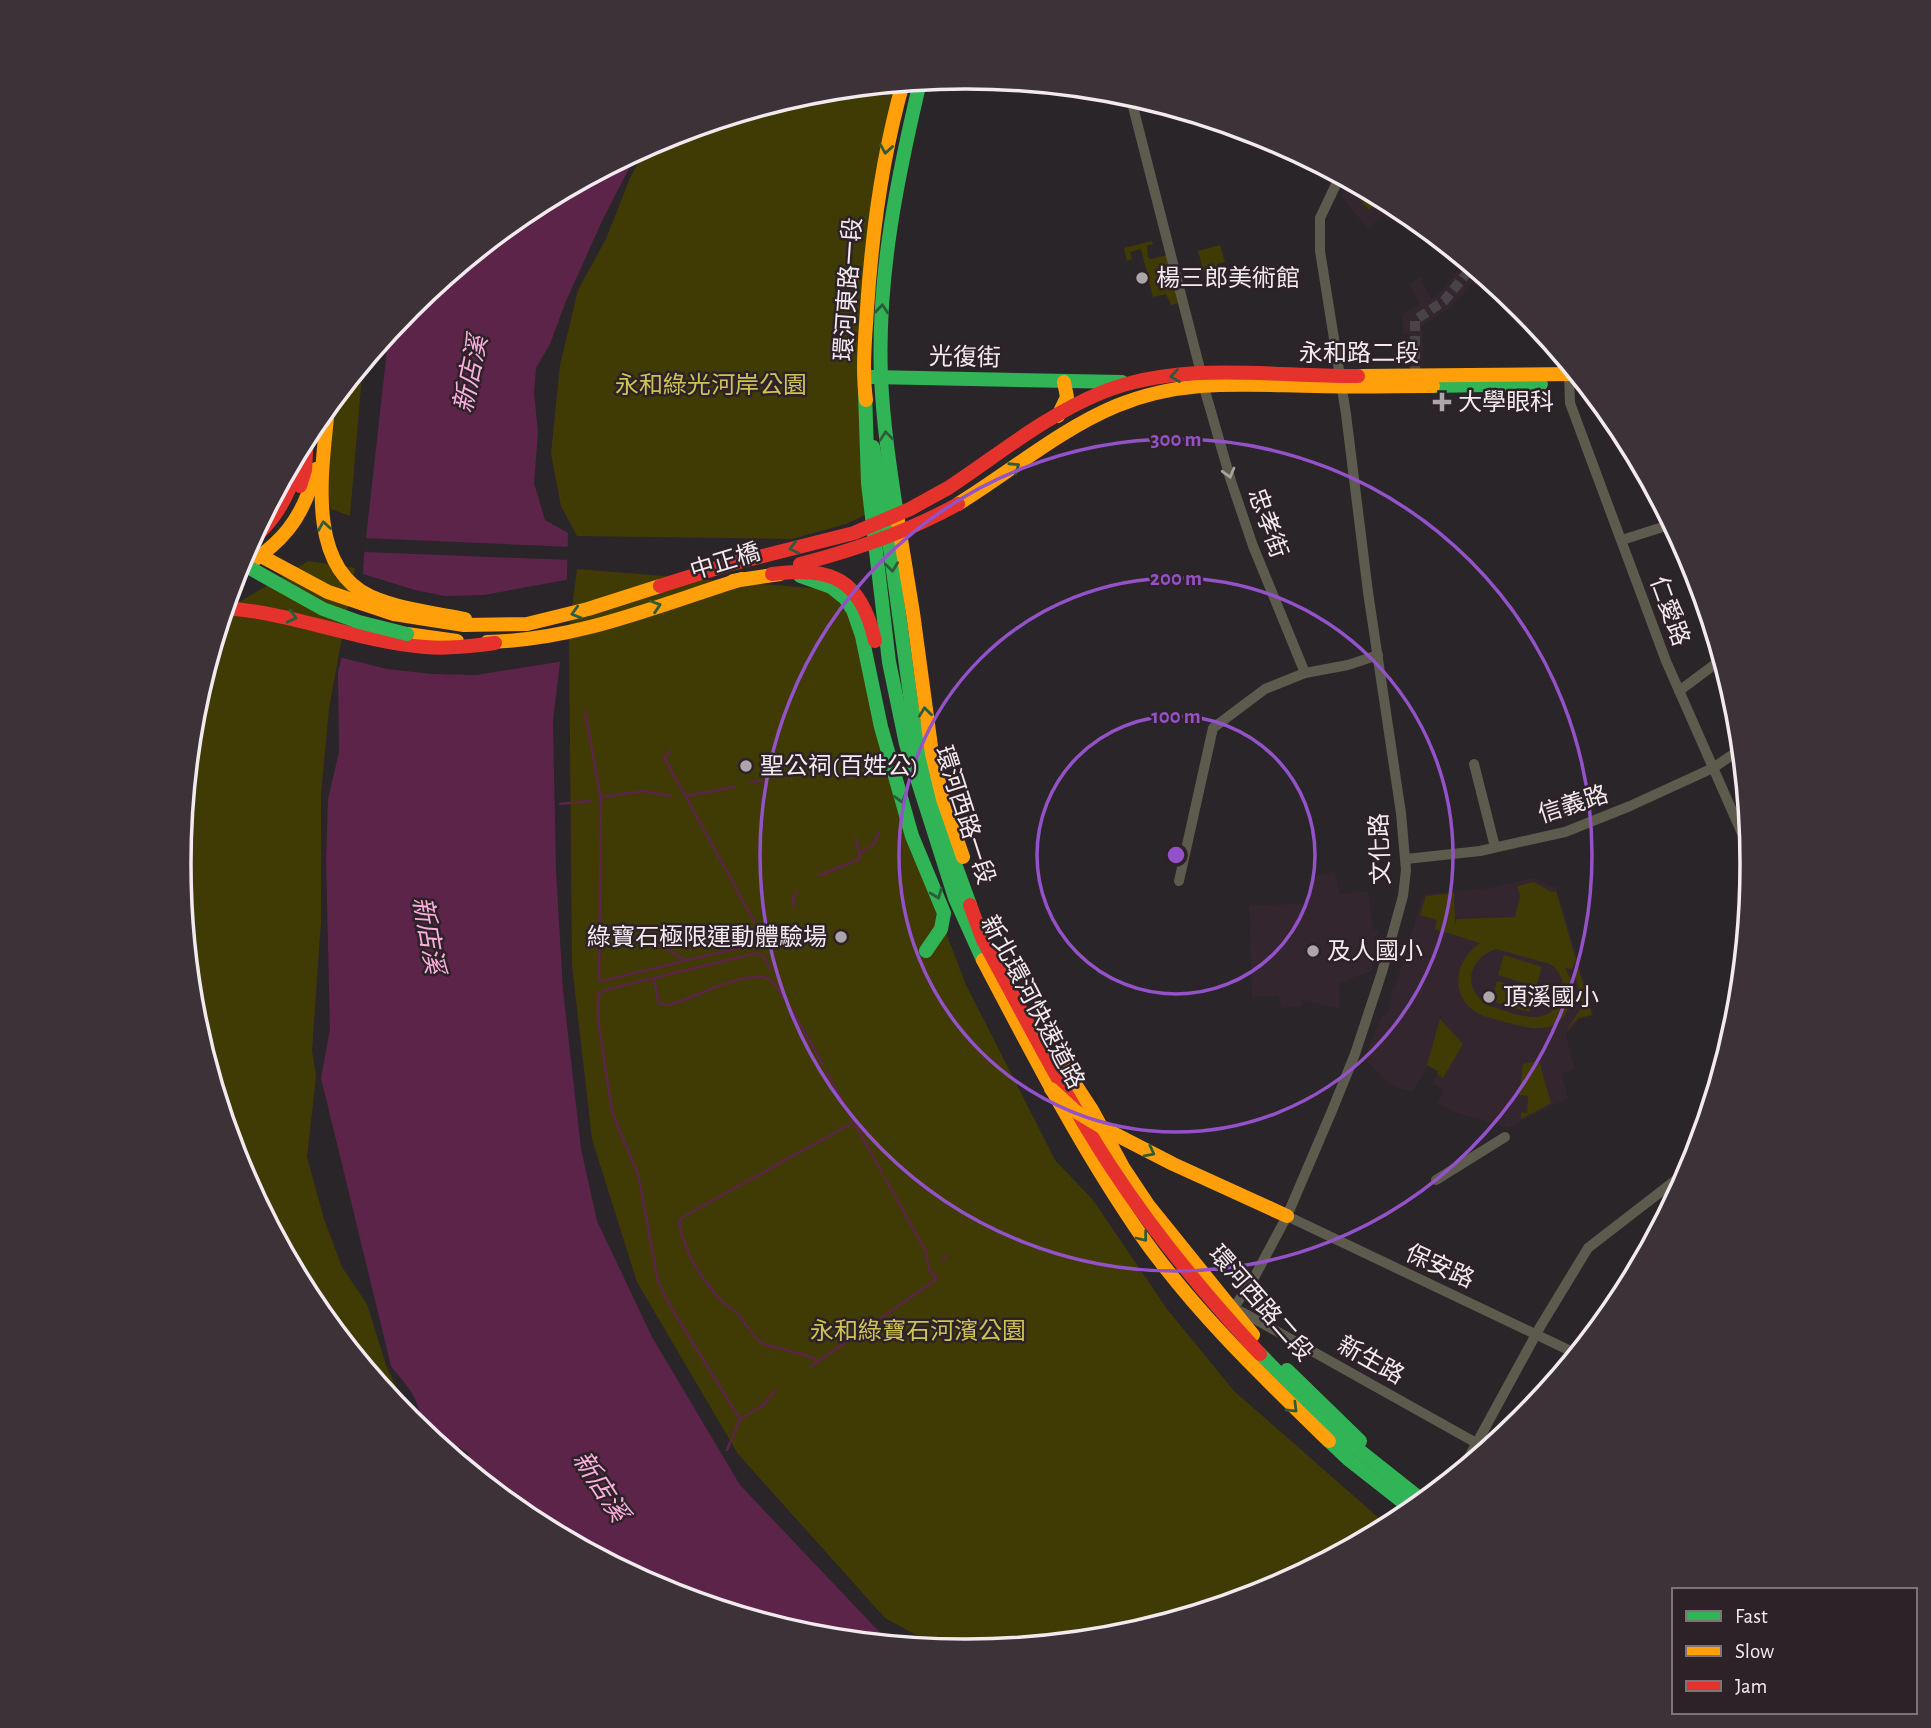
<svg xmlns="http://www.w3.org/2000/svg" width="1931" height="1728" font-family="'Alegreya Sans','Noto Sans TC',sans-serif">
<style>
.built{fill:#34262e}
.green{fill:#403b05;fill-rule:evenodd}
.water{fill:#5c2449}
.pier{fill:#2a2528}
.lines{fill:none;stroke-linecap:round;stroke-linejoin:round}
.stream{stroke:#5c2449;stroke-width:2.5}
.street-tunnel{stroke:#484346;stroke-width:10;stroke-dasharray:10 5;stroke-linecap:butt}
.street{stroke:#5d5b4d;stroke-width:10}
.fast{stroke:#30b455;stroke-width:14}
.slow{stroke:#ff9f0a;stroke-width:14}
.jam{stroke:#e5322d;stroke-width:14}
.fast-bridge{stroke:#30b455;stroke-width:14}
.slow-bridge{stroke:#ff9f0a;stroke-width:14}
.jam-bridge{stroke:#e5322d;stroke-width:14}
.oneway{stroke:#2e5c3a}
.oneway2{stroke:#a8a29e}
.ring{fill:none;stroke:#9352c8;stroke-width:3.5}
.poi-dot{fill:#aca5a9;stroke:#2d2228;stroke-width:2.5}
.labels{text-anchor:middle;stroke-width:5;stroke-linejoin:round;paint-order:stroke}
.poi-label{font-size:24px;fill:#f2eaee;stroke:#2d2228;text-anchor:start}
.street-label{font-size:24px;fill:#f2eaee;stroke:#2d2228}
.park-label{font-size:24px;fill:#cdc254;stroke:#2d2228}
.water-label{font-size:26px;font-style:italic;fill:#faaedb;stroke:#2d2228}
.rim{fill:none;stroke:#f2eaee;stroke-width:3.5}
.centre{fill:#9352c8;stroke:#2d2228;stroke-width:3.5}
.ring-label{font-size:21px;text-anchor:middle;font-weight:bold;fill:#9352c8;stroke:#2d2228;stroke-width:5;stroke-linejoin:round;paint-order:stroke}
</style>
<rect width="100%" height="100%" fill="#2a2528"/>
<g class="built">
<path d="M1349 181 1398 207 1401 210 1389 221 1382 215 1368 229 1341 196Z"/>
<path d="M1465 261 1512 299 1471 284 1448 309 1422 326 1423 366H1411L1410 334 1403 333V314L1420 304 1410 284 1420 277 1431 299 1443 290Z"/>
<path d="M1335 871 1339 894 1368 891 1373 929 1379 930 1371 971 1339 983 1340 1009 1303 1000 1302 1006 1281 1008 1279 996 1252 997 1249 906 1310 903 1309 878Z"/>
<path d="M1534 878 1552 887 1556 886 1594 1015 1579 1020 1566 1034 1575 1069 1562 1073 1568 1098 1508 1128 1455 1112 1437 1103 1444 1090 1432 1083 1438 1072 1428 1066 1412 1092 1394 1087 1367 1062 1365 1056 1382 1016 1388 1014 1392 990 1395 988 1424 894 1488 888Z"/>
</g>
<g class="green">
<path d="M906 83 866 270 865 515 846 524 792 539 577 536 561 506 551 454 560 365 578 290 606 239 630 178 647 146 665 137 812 92Z"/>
<path d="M1353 183 1382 199 1369 210 1350 187Z"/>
<path d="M1152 241 1153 244 1147 246 1148 258 1151 259 1167 255 1179 303 1171 305 1166 294 1153 297 1141 249 1130 252 1132 259 1127 261 1124 248Z"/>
<path d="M1220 245 1225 262 1217 264 1222 284 1208 288 1198 251Z"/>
<path d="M363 363 350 516 331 509 324 489 331 403Z"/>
<path d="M308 561 355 568 329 708 321 795V921L312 1051 316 1076 307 1157 324 1219 342 1267 367 1304 386 1365 414 1425 311 1301 238 1165 194 1017 179 864 194 710 224 611Z"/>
<path d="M577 569 811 588 854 595 919 862 966 985 1055 1160 1093 1200 1167 1309 1234 1391 1388 1526 1266 1591 1119 1636 966 1651 942 1649 885 1618 738 1454 637 1282 592 1139 572 965 569 632Z"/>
<path d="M1534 882 1551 892 1556 891 1592 1015 1578 1018 1565 1033 1583 1005 1574 972 1577 964 1576 959 1572 969 1565 968C1572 980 1575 990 1570 1004 1559 1037 1530 1029 1505 1022 1495 1019 1483 1017 1474 1011 1448 991 1457 959 1480 943L1435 929 1437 920 1420 915 1426 896 1454 893 1455 925 1457 919 1515 917 1520 896 1517 886ZM1496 949 1550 964C1573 979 1564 1015 1536 1017 1521 1018 1501 1009 1487 1005 1461 987 1469 958 1496 949Z"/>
<path d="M1504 955 1542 967 1536 987 1498 975Z"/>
<path d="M1497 981 1534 992 1529 1012 1491 1001Z"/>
<path d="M1440 1019 1463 1044 1443 1078 1437 1074 1438 1071 1427 1065Z"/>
<path d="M1539 1061 1551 1103 1521 1119V1112L1527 1113 1528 1096 1519 1095 1523 1064Z"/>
</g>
<path class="water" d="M638 151 603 219 566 301 550 344 536 368 534 392 538 433 534 483 545 520 568 533 566 613 553 720 556 871 563 990 581 1149 597 1221 652 1337 740 1485 886 1639 895 1644 812 1636 664 1591 528 1518 463 1465 468 1467 471 1466 468 1453 459 1447 454 1452C422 1447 425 1419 414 1397 409 1386 398 1376 391 1366L321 1078 330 1029 326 861 328 799 339 752 338 672 361 583 389 332 409 307 529 209Z"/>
<path class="pier" d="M363 538 571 547V560L364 552 363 574 415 590 445 596 484 595 571 579 570 614 564 661 476 675 432 674 387 669 339 657 358 582Z"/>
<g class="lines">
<g class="stream">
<path d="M585 712 601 799 599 800"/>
<path d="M671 751 664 757 760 932"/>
<path d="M750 783 763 780"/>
<path d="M686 796 734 787"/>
<path d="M602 797 643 791 671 796"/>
<path d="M601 799 599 980 601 981 734 949 744 946 752 936"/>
<path d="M560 804 590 801"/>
<path d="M860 853 875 843 879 831"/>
<path d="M819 875C823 874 856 861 860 858L856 839"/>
<path d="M794 907 793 898 797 891"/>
<path d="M655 943 686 960"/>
<path d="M654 979 659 1003 666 1005C683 1002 697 994 713 988 727 983 752 973 767 978 779 982 815 1051 823 1065"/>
<path d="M826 1071 882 1173"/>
<path d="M885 1178 926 1252 929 1271 935 1276"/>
<path d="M943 1260 946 1256"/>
<path d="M816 1362 815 1359 802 1354 763 1344C753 1337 746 1324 738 1314 734 1310 730 1308 725 1304 703 1282 685 1254 679 1223L681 1218 854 1122"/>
<path d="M810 1367 930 1284 935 1280 936 1275"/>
<path d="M740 1419 673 1311 658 1282 638 1174 612 1112 598 1019V995L599 993 612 988 757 953 763 956 770 968"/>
<path d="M727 1450 740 1419 762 1406 776 1390"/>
</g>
<path class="street-tunnel" d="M1415 376V320L1444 301 1472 267"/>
<g class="street">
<path d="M1130 95 1201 373"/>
<path d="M1569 374 1570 403 1666 661 1752 856"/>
<path d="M1203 384 1231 481 1253 546 1305 673"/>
<path d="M1622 540 1672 524"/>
<path d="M1679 691 1722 659"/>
<path d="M1474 764 1495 847"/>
<path d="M1406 859 1480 851 1565 832 1630 806 1713 768 1741 749"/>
<path d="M1179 881 1213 728 1265 689 1305 673 1348 665 1378 655"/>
<path d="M1436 1180 1505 1137"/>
<path d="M1287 1216 1577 1354"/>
<path d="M1233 1309 1244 1313 1487 1449"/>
<path d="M1231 1312 1255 1276 1287 1216 1331 1113 1355 1054 1382 972 1403 896 1406 870 1401 813 1368 592 1346 414 1320 251V218L1340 176"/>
<path d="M1462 1470 1540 1327 1588 1248 1690 1169"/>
</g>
<g class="fast">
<path d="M872 377 1122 382"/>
<path d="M1433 386 1541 384"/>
<path d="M865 392 868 483 889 662 906 744 955 898 983 960"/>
<path d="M873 447 887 527 914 724 943 831 970 905"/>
<path d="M897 515C890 469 883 423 881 377 877 277 897 179 920 82"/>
<path d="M800 576 831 587 845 598 853 610 862 636 881 727 912 836 944 913 941 929 926 951"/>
<path d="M1260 1354 1336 1432 1423 1501"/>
<path d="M1287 1370 1360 1441"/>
<path d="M1329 1441 1348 1459 1413 1510"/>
</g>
<g class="slow">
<path d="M1358 376 1577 374"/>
<path d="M866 400C862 370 865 340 867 309 872 232 882 157 903 83"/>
<path d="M328 407C323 465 304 565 370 596 399 609 434 613 465 619"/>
<path d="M1058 416 1067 397 1064 382"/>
<path d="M958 504C1010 472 1059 430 1116 406 1183 378 1246 385 1316 386 1355 387 1394 386 1433 386"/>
<path d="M897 515 913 613 932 754 943 799 963 857"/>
<path d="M236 572C281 545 303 520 316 469"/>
<path d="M733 581 780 574"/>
<path d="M407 634 457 641"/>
<path d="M487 642C578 640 656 606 742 579"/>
<path d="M983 960C1031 1051 1078 1143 1136 1228 1190 1307 1261 1375 1329 1441"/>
<path d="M1058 1058 1092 1110 1124 1169 1148 1205 1253 1335"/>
</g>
<g class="jam">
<path d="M300 486 305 470 307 434"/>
<path d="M948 488C998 455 1046 415 1103 392 1183 360 1275 377 1358 376"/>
<path d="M250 541C274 522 287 498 297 469"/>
<path d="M772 574C832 566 861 579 875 641"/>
<path d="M225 608C293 613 357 641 425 647 449 649 472 646 495 643"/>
<path d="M970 905 983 940C1024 1015 1064 1095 1111 1167 1154 1233 1206 1296 1260 1354"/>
</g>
<path class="fast-bridge" d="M239 562 323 609 359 622 407 634"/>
<g class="slow-bridge">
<path d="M246 548 328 592 394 614 464 625 527 624 588 609 660 586"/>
<path d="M1051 1089 1075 1111 1105 1129 1173 1164 1287 1216"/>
</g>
<g class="jam-bridge">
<path d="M800 564C855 550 908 532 958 504"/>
<path d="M660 586 727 565 854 533 910 509 948 488"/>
</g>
</g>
<defs><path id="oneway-chevron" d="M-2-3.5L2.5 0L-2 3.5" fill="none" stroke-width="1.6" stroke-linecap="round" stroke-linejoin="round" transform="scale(1.75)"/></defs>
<g class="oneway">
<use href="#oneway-chevron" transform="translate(886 149) rotate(99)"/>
<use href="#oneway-chevron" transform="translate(882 309) rotate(-85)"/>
<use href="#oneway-chevron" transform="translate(1175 376) rotate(171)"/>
<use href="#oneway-chevron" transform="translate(886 436) rotate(-96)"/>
<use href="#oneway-chevron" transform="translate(1015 467) rotate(-33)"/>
<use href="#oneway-chevron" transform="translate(324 526) rotate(-99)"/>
<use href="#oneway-chevron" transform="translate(794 548) rotate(166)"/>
<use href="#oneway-chevron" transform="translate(892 567) rotate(83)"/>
<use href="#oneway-chevron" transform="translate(656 606) rotate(-18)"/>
<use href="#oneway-chevron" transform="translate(576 613) rotate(164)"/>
<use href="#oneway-chevron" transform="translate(292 617) rotate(14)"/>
<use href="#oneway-chevron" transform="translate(925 712) rotate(-97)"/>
<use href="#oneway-chevron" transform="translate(901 798) rotate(74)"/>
<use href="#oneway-chevron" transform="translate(937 894) rotate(68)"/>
<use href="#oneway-chevron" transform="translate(1150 1152) rotate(28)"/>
<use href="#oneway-chevron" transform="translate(1143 1237) rotate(52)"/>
<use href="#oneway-chevron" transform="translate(1293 1408) rotate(45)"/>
</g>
<use class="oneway2" href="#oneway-chevron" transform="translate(1229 473) rotate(74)"/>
<g class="ring">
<circle cx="1176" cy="855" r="139"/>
<circle cx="1176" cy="855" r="277"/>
<circle cx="1176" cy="855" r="416"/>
</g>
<g class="poi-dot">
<circle cx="1142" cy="278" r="7"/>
<path d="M1438.5 391.5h7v7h7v7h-7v7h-7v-7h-7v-7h7z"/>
<circle cx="746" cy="766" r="7"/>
<circle cx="841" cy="937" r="7"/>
<circle cx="1313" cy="951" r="7"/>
<circle cx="1489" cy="997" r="7"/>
</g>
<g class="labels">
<g class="poi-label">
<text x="1156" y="286">楊三郎美術館</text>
<text x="1458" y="410">大學眼科</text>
<text x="760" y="774">聖公祠(百姓公)</text>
<text x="827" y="945" text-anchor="end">綠寶石極限運動體驗場</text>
<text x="1327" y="959">及人國小</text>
<text x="1503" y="1005">頂溪國小</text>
</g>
<g class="street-label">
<text transform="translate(848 289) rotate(-86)" y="8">環河東路一段</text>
<text x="1359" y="361">永和路二段</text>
<text transform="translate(965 357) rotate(1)" y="8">光復街</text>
<text transform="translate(1268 523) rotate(70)" y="8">忠孝街</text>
<text transform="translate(725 561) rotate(-17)" y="8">中正橋</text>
<text transform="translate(1670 611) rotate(70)" y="8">仁愛路</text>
<text transform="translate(1573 804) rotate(-18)" y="8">信義路</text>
<text transform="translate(965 815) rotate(72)" y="8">環河西路一段</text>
<text transform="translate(1380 849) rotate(-92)" y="8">文化路</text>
<text transform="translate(1033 1002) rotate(62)" y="8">新北環河快速道路</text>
<text transform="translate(1440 1266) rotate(24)" y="8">保安路</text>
<text transform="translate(1261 1303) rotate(49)" y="8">環河西路二段</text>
<text transform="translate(1371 1360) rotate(29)" y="8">新生路</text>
</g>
<g class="park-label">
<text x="711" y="393">永和綠光河岸公園</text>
<text x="918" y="1339">永和綠寶石河濱公園</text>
</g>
<g class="water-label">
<text transform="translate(470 374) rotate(-78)" y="9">新店溪</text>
<text transform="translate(429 935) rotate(80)" y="9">新店溪</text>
<text transform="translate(601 1486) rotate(57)" y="9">新店溪</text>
</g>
</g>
<path d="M0 0H1931V1728H0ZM965 89H966A774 774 0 0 1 1740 863V865A774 774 0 0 1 966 1639H965A774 774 0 0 1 191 865V863A774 774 0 0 1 965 89Z" fill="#3d3238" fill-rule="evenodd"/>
<path class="rim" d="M965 89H966A774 774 0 0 1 1740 863V865A774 774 0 0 1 966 1639H965A774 774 0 0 1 191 865V863A774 774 0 0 1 965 89Z"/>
<circle cx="1176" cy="855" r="10" class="centre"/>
<g class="ring-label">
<text x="1176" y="446">300 m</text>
<text x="1176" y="585">200 m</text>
<text x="1176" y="723">100 m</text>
</g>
<rect x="1672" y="1588" width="245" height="126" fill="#2d2228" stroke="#7c7277" stroke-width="2"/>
<rect x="1686" y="1611" width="35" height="10" fill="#30b455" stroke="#7c7277" stroke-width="2"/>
<text x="1735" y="1623" font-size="21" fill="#f2eaee">Fast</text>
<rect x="1686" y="1646" width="35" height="10" fill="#ff9f0a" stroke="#7c7277" stroke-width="2"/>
<text x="1735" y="1658" font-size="21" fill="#f2eaee">Slow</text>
<rect x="1686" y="1681" width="35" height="10" fill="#e5322d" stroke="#7c7277" stroke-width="2"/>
<text x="1735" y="1693" font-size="21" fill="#f2eaee">Jam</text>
</svg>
